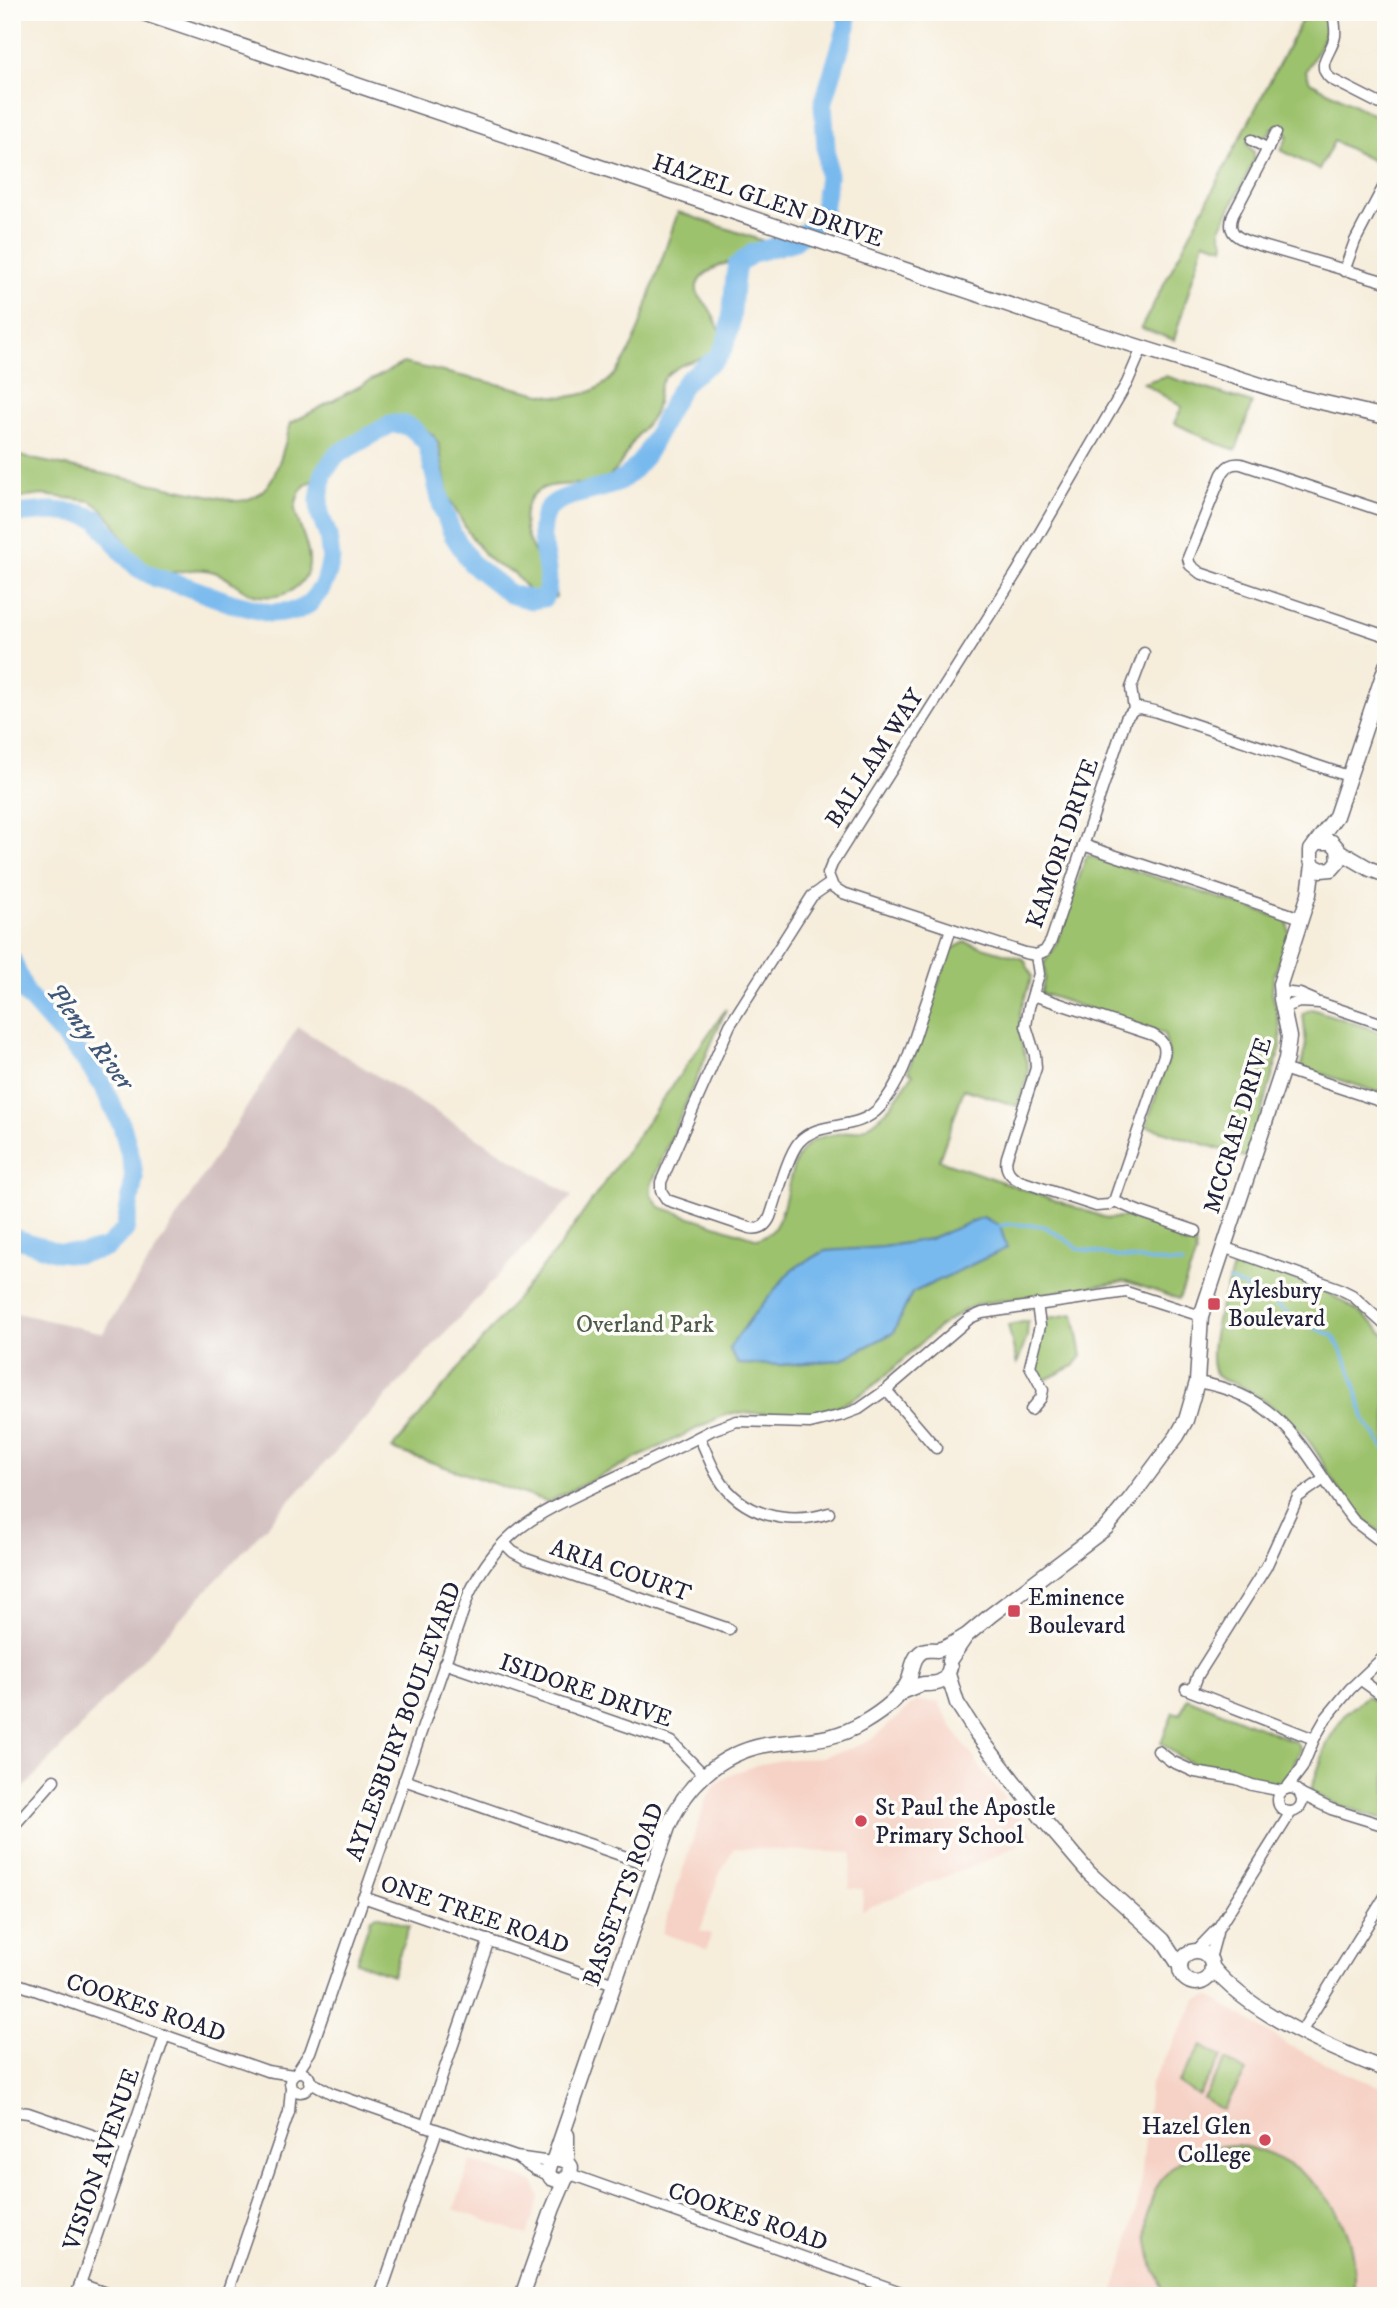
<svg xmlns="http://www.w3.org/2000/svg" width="1398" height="2308" font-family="'IM FELL DW Pica',serif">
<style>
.built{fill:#f6d1c5}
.industrial{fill:#d1bfbf}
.green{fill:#9dc26d;stroke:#607254;stroke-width:2}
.water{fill:#79baee;stroke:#4e6e94;stroke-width:2}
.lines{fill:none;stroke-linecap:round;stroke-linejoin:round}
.stream{stroke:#79baee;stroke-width:3.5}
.river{stroke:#79baee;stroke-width:19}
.street-casing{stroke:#6c6973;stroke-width:13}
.secondary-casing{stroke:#6c6973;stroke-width:17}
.street{stroke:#fff;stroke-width:10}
.secondary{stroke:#fff;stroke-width:14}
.poi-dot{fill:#d1495b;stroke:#fdfcf7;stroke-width:2.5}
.labels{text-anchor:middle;stroke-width:7;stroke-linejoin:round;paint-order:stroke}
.street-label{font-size:24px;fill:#22223b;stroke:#fdfcf7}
.poi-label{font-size:24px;fill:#22223b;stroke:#fdfcf7;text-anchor:start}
.park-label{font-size:24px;fill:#4d5a4c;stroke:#fdfcf7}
.water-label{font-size:26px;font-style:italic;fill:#40577a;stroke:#fdfcf7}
</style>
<rect width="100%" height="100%" fill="#fdfcf7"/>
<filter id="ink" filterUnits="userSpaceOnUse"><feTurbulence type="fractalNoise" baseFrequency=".0143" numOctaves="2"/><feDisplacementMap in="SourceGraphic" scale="14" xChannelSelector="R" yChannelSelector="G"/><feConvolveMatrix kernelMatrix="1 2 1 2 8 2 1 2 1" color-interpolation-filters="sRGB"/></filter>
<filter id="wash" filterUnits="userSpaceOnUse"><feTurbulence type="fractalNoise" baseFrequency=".00686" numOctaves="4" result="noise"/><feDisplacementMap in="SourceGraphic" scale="28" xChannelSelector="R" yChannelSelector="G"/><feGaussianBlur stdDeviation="1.57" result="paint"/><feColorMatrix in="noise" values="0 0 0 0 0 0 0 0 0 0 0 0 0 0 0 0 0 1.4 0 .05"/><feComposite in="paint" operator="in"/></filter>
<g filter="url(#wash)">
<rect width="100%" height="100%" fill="#f6eddb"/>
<g class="built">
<path d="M916 1701 938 1702 953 1728 984 1773 1005 1797 994 1810 999 1815 1010 1805 1035 1836 987 1860 862 1910 863 1889 849 1888 852 1853 734 1848 719 1875 700 1931 711 1934 707 1949 662 1933 706 1800 716 1784 733 1773 757 1765 781 1760 821 1757 855 1747 876 1736Z"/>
<path d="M1210 1996 1287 2044 1348 2074 1386 2089V2296H1112L1128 2247 1140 2192 1150 2085 1197 1999Z"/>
<path d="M471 2161 533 2182 540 2197 527 2235 454 2209Z"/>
</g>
<path class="industrial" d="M298 1027 572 1196 12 1801V1312L103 1333Z"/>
<g class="green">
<path d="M1306 12H1326C1330 34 1316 52 1306 71L1310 82 1386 121V152L1379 164 1334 141 1319 170 1281 150 1288 136 1272 128 1267 136 1262 138 1254 135 1247 144 1254 152V161L1221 227V234L1225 242 1224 247 1204 241 1174 340 1141 328Z"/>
<path d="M678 212 787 249 780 255C761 251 693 266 697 290 698 298 705 301 709 308 713 314 719 329 723 337L715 354C696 360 664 366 659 389 657 397 658 408 653 415 649 422 642 429 637 436 628 447 624 461 614 472 591 498 538 467 526 508 516 542 551 567 556 597L538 602 514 573 496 565 484 554 468 532 448 497 439 445 433 435 418 424 396 416 371 428 341 451 326 477C306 481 298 487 295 509 300 536 324 565 295 588 284 597 268 598 254 595 240 590 230 578 217 573 200 566 186 571 169 573 160 574 147 567 139 564L113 521 101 508 91 501 42 495 12 499V453L27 458 236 501C276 500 281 454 291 423L403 363 551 396C620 404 633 346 650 295 659 267 669 239 678 212Z"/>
<path d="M1165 376 1252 403 1236 450 1216 443 1174 423 1182 407 1143 383Z"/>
<path d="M1087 855 1287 920 1289 933 1274 976 1272 992 1280 1026 1281 1047 1248 1158 1146 1126 1169 1056 1164 1034 1041 993 1045 977 1044 963 1055 947Z"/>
<path d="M965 942 1024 959 1032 976 1020 1012 1021 1040 1028 1068 1027 1080 1017 1106 964 1089 939 1160 1109 1219 1127 1216 1180 1235 1181 1243 1189 1245 1195 1241 1196 1254 1179 1299 1126 1281 979 1304C928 1322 896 1379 847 1402 834 1408 814 1414 800 1415 775 1416 751 1410 726 1414L548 1502 392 1449 560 1246 726 1009 651 1185V1195L660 1207 758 1239C763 1236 768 1234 772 1231 790 1209 785 1166 806 1146 819 1132 845 1135 862 1129 885 1120 899 1093 913 1074L908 1071 950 950Z"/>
<path d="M1312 1009 1386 1034V1095L1301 1067 1306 1044 1303 1013Z"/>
<path d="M1240 1260C1296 1280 1344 1291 1386 1336V1537C1372 1526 1357 1515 1346 1501 1327 1475 1317 1443 1291 1422 1275 1408 1257 1394 1238 1385 1230 1381 1220 1382 1215 1373 1204 1350 1225 1292 1233 1268Z"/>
<path d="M1074 1314 1082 1356 1074 1366 1045 1380 1034 1365 1042 1319Z"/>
<path d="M1028 1321 1027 1337 1017 1364 1008 1325Z"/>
<path d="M1367 1696 1386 1710V1820L1338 1805 1310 1792 1328 1741 1345 1714Z"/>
<path d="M1187 1698 1296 1742 1300 1748 1299 1753 1288 1778 1284 1782 1274 1785 1234 1770 1193 1764 1180 1757 1161 1743 1173 1712 1181 1714Z"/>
<path d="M377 1915 409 1926 392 1975 356 1962 371 1918Z"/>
<path d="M1202 2045 1222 2057 1198 2095 1178 2083Z"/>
<path d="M1226 2060 1246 2072 1223 2110 1203 2098Z"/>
<path d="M1237 2145C1311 2159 1362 2218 1353 2296H1167C1127 2227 1147 2147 1237 2145Z"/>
</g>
<path class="water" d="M983 1217 1000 1226 1007 1248 912 1293 893 1333 841 1360 782 1365 738 1364 729 1348 754 1314 792 1269 825 1251 882 1247 929 1239Z"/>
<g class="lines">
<g class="stream">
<path d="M1000 1226 1009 1224 1044 1226 1080 1249 1119 1257 1182 1264"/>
<path d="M1230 1281 1264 1296 1298 1321 1334 1336 1351 1371 1365 1421 1386 1450"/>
</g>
<g class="river">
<path d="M12 514 53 511 82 514 97 519 123 553 138 568 156 578 185 586 231 603 270 613 296 611 309 604 321 589 327 576 331 559 328 535 320 515 319 500 323 474 336 455 391 424H401L413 429 427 443 442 507 453 535 472 564 510 594 532 600 544 598C557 571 531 537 547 510 558 493 601 492 620 481 654 459 661 415 684 384 693 371 716 364 723 349 735 323 731 293 737 265L753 253 795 241 809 229 823 210 828 177 823 104 847 26 846 12"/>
<path d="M12 960 26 994 85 1060 101 1083 122 1126 132 1162 134 1178 125 1230 106 1248 79 1254 57 1252 12 1237"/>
</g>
</g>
</g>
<g filter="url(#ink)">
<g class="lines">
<defs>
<g id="street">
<path d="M1333 12C1334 20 1336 28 1335 36 1332 53 1314 65 1331 79L1386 107"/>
<path d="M1276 133 1233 215C1227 231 1235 237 1249 242L1386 282"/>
<path d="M1252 140 1268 149"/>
<path d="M1344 271 1355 241 1386 182"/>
<path d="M1386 512 1241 464C1231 463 1227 466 1222 474L1188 558 1190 565 1200 573 1386 636"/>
<path d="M1134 709 1140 708 1154 711 1348 776"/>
<path d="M1083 845 1301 918"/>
<path d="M831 883 812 896 730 1025 661 1182V1191L667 1200 750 1228C760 1230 766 1226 770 1217 777 1198 787 1156 799 1142 819 1119 857 1133 880 1107 903 1080 911 1048 922 1015 932 987 941 958 951 929"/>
<path d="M1036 955 1025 953 843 893 833 887 828 874 832 864 1017 572 1127 383 1142 348"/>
<path d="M1036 955 1039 974 1029 1007 1026 1026 1035 1055 1036 1068 1007 1157C1004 1169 1010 1176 1020 1181L1096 1206 1109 1205 1114 1201"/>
<path d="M1036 955 1045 951 1051 941 1126 718 1134 709 1131 688 1144 653"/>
<path d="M1280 992 1300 994 1314 1000"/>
<path d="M1033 995 1153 1035C1162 1040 1166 1045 1164 1055L1114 1201"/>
<path d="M1283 1008 1299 1002 1320 1003 1386 1025"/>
<path d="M1283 1069 1386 1103"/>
<path d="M1114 1201 1140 1212 1196 1231"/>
<path d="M1223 1247 1338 1288 1352 1295 1386 1326"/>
<path d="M1197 1382C1283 1396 1301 1449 1347 1512L1354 1521 1386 1545"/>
<path d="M886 1390 936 1448"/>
<path d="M1031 1410 1041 1398 1043 1390 1030 1366 1040 1326 1037 1304"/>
<path d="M699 1437C706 1450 710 1464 718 1477 742 1516 788 1526 829 1513"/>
<path d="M504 1543 513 1552 526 1559 729 1629"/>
<path d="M444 1663 672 1742 703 1774"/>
<path d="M1361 1680 1386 1698"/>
<path d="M1186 1689 1314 1739"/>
<path d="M1192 1691 1198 1675 1266 1567 1298 1497 1324 1479"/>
<path d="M1158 1751 1171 1761 1195 1772 1237 1779 1252 1785 1282 1791"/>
<path d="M404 1780 655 1867"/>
<circle cx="1290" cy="1800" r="12"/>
<path d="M1286 1789 1302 1768 1314 1739 1326 1718 1350 1689 1386 1655"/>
<path d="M1300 1794 1331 1809 1386 1826"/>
<path d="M12 1828 54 1780"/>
<path d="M363 1897 614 1984"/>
<path d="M1196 1951 1219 1927 1291 1812"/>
<path d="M1210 1959 1217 1933"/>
<path d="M12 1982 267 2071 293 2075"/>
<path d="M1301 2032 1386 1895"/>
<path d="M297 2072 310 2052 469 1594C499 1531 537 1514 596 1486 635 1468 675 1450 712 1430L737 1421 810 1423 843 1415 859 1409 886 1390 970 1318 982 1313 1126 1292 1201 1316"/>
<circle cx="300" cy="2082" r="10"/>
<path d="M309 2081 331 2093 516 2157 551 2162"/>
<path d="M12 2111 28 2113 127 2147"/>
<path d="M425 2126 489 1940"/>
<path d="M519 2159 536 2170 549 2175"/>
<path d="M570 2174 912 2296"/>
<path d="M80 2284 114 2296"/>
<path d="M76 2296 165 2035"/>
<path d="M226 2296 289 2112 291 2088"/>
<path d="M380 2296 437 2130"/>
</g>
<g id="secondary">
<path d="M140 12 1060 322 1299 397 1386 417"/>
<path d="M1318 842H1332L1338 849 1339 861 1332 869 1321 870 1313 865 1311 860V850L1336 816 1386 666"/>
<path d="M1339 851 1370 869 1386 875"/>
<path d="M949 1661 966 1636 991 1615 1106 1528 1130 1499 1177 1436 1186 1420 1197 1382 1201 1316 1286 1059 1289 1037 1281 999 1280 984 1309 894 1313 865"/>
<path d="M948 1674 957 1703 977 1734 1042 1818 1089 1873 1163 1940 1180 1966"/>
<path d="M903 1691C910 1689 918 1684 925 1684 938 1684 946 1683 950 1667"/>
<circle cx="1196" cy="1967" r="16"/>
<path d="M1212 1967C1250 2014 1330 2048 1386 2070"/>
<path d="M567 2135V2161L571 2167 570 2174 562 2182 551 2178 548 2172 551 2162 557 2158 567 2161"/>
<path d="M554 2159 668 1827C686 1785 719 1754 765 1745 801 1739 830 1743 863 1723 880 1713 901 1698 909 1680 912 1672 912 1661 918 1655 924 1648 929 1650 937 1650 946 1649 958 1640 966 1636"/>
<path d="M522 2296 553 2208 565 2180"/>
</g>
</defs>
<use href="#street" class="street-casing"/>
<use href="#secondary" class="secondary-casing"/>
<use href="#street" class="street"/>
<use href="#secondary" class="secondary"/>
</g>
</g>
<g class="poi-dot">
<rect x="1207" y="1297" width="14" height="14" rx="3.5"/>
<rect x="1007" y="1604" width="14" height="14" rx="3.5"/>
<circle cx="861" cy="1821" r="7"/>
<circle cx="1265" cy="2140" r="7"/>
</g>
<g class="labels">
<g class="street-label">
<text transform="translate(768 200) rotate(19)" y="8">HAZEL GLEN DRIVE</text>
<text transform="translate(874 758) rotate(-57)" y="8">BALLAM WAY</text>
<text transform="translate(1062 843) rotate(-71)" y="8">KAMORI DRIVE</text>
<text transform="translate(1237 1125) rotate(-73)" y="8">MCCRAE DRIVE</text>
<text transform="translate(621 1570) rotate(19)" y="8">ARIA COURT</text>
<text transform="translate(586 1690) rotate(19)" y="8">ISIDORE DRIVE</text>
<text transform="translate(403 1721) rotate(-70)" y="8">AYLESBURY BOULEVARD</text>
<text transform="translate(623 1894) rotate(-70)" y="8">BASSETTS ROAD</text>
<text transform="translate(475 1914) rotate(19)" y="8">ONE TREE ROAD</text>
<text transform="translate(146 2007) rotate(19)" y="8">COOKES ROAD</text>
<text transform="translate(101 2159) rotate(-71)" y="8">VISION AVENUE</text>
<text transform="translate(748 2216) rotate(19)" y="8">COOKES ROAD</text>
</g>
<g class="poi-label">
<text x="1228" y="1298">Aylesbury<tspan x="1228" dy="28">Boulevard</tspan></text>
<text x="1028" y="1605">Eminence<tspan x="1028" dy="28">Boulevard</tspan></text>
<text x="875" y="1815">St Paul the Apostle<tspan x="875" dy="28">Primary School</tspan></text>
<text x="1251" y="2134" text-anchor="end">Hazel Glen<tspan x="1251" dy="28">College</tspan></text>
</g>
<g class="park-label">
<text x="645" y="1332">Overland Park</text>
</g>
<g class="water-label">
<text transform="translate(91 1036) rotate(53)" y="9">Plenty River</text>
</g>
</g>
<rect width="1398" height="2308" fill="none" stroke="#fdfcf7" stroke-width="42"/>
</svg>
